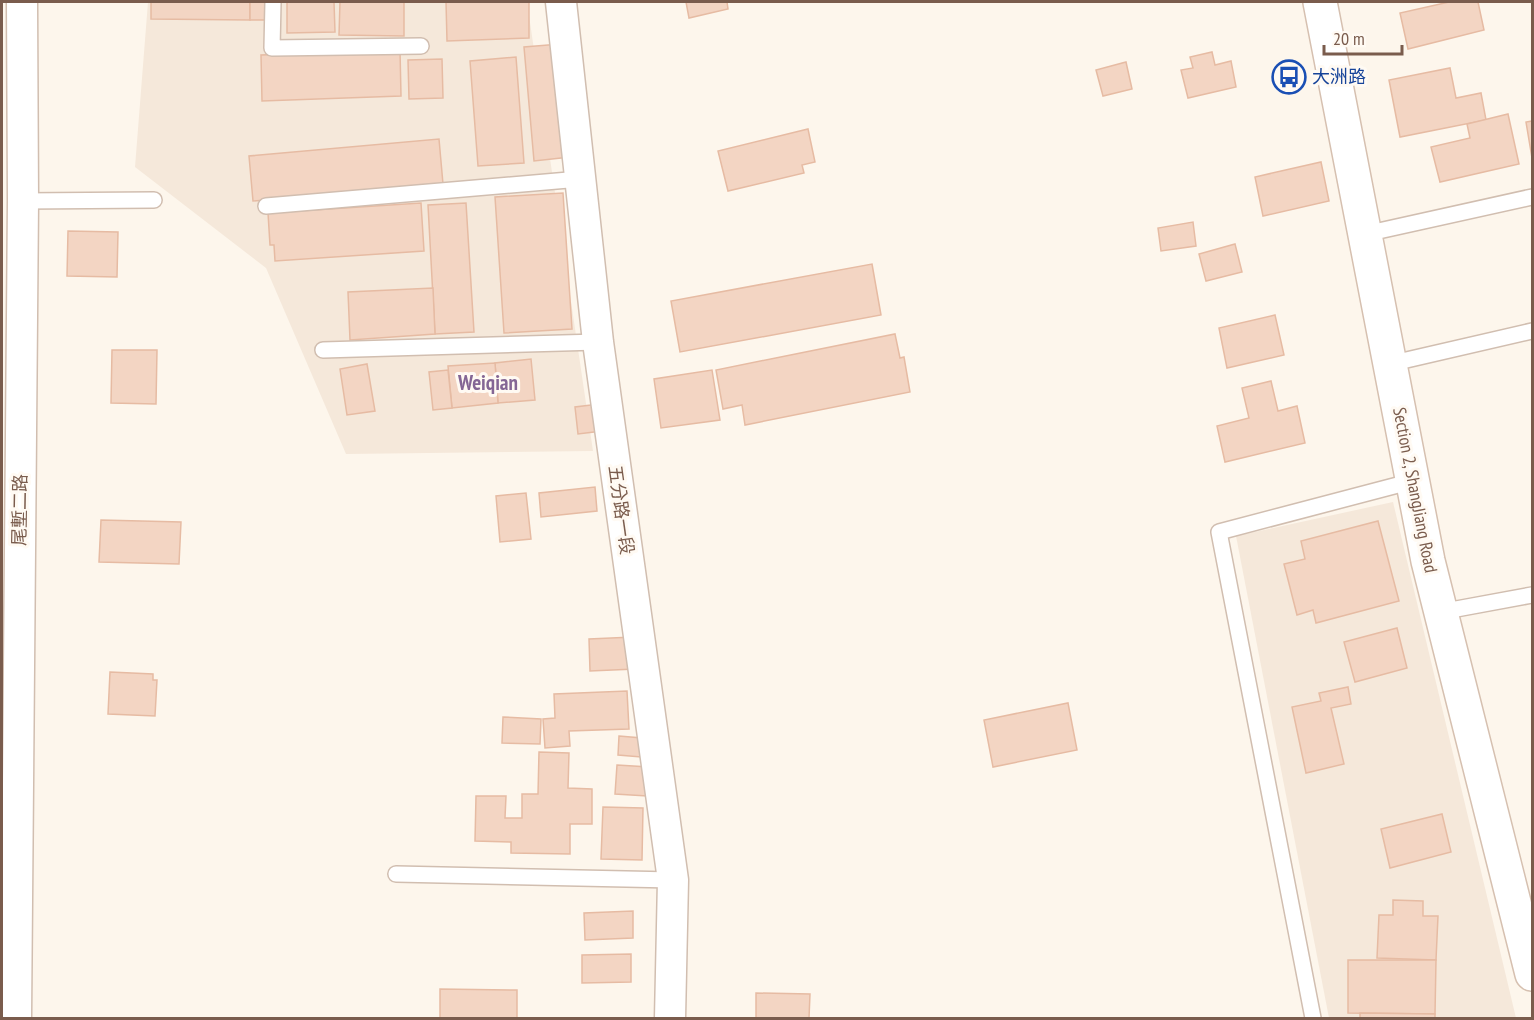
<svg xmlns="http://www.w3.org/2000/svg" width="1534" height="1020" font-family="'PT Sans Narrow','Noto Sans TC',sans-serif">
<style>
.residential{fill:#f5e8da}
.building{fill:#f3d5c3;stroke:#e6bba3;stroke-width:1.5}
.lines{fill:none;stroke-linecap:round;stroke-linejoin:round}
.lane-casing{stroke:#d1beb0;stroke-width:18}
.street-casing{stroke:#d1beb0;stroke-width:33}
.secondary-casing{stroke:#d6c0b0;stroke-width:36}
.lane{stroke:#fff;stroke-width:15}
.street{stroke:#fff;stroke-width:30}
.secondary{stroke:#fff;stroke-width:33}
.labels{text-anchor:middle;stroke-width:6;stroke-linejoin:round;paint-order:stroke}
.transit-label{font-size:18px;fill:#164399;stroke:#fffaf3;text-anchor:start}
.street-label{font-size:18px;fill:#7a5c4d;stroke:#fffaf3}
.quarter-label{font-size:21px;font-weight:bold;fill:#846695;stroke:#fffaf3}
</style>
<rect width="100%" height="100%" fill="#fdf6ec"/>
<g class="residential">
<path d="M148 2H527L593 451 346 454 266 268 135 167Z"/>
<path d="M1393 502 1516 1018H1329L1236 536Z"/>
</g>
<g class="building">
<path d="M151 2H250V20L151 19Z"/>
<path d="M250 2H270L269 20H250Z"/>
<path d="M287 2H334L335 32 287 33Z"/>
<path d="M340 2H404V36L339 35Z"/>
<path d="M446 2H529V38L447 41Z"/>
<path d="M686 2H727L728 9 689 18Z"/>
<path d="M1449 2H1478L1484 30 1408 49 1400 13Z"/>
<path d="M560 44 570 157 534 161 524 47Z"/>
<path d="M400 50 401 96 262 101 261 55Z"/>
<path d="M1212 52 1215 65 1231 61 1236 87 1188 98 1181 70 1193 68 1190 57Z"/>
<path d="M516 57 524 163 478 166 470 61Z"/>
<path d="M442 59 443 98 409 99 408 60Z"/>
<path d="M1126 62 1132 89 1103 96 1096 70Z"/>
<path d="M1450 68 1456 98 1481 93 1486 120 1400 137 1389 80Z"/>
<path d="M1508 114 1519 164 1440 182 1431 147 1470 138 1467 124Z"/>
<path d="M1532 121V158L1526 122Z"/>
<path d="M808 129 815 162 802 165 804 173 728 191 718 151Z"/>
<path d="M439 139 443 184 253 201 249 156Z"/>
<path d="M1321 162 1329 201 1263 216 1255 177Z"/>
<path d="M563 193 572 329 504 333 495 197Z"/>
<path d="M421 203 424 251 275 261 274 245H270L268 213Z"/>
<path d="M466 203 474 332 435 334 428 205Z"/>
<path d="M1193 222 1196 246 1161 251 1158 228Z"/>
<path d="M68 231 118 232 117 277 67 276Z"/>
<path d="M1235 244 1242 272 1206 281 1199 254Z"/>
<path d="M872 264 881 315 680 352 671 301Z"/>
<path d="M433 288 435 334 350 340 348 292Z"/>
<path d="M1275 315 1284 355 1227 368 1219 328Z"/>
<path d="M895 334 900 358 904 357 910 392 745 425 742 405 723 409 716 370Z"/>
<path d="M112 350H157L156 404 111 403Z"/>
<path d="M531 359 535 400 498 403 495 363Z"/>
<path d="M495 363 498 403 452 408 448 366Z"/>
<path d="M367 364 375 411 347 415 340 369Z"/>
<path d="M448 370 452 408 433 410 429 372Z"/>
<path d="M712 370 720 420 661 428 654 379Z"/>
<path d="M1271 381 1278 411 1297 406 1305 443 1225 462 1217 426 1249 418 1242 388Z"/>
<path d="M599 404 602 431 578 434 575 407Z"/>
<path d="M595 487 597 511 541 517 539 493Z"/>
<path d="M526 493 531 539 500 542 496 496Z"/>
<path d="M101 520 181 522 179 564 99 562Z"/>
<path d="M1378 521 1399 601 1316 623 1313 610 1297 615 1284 564 1305 559 1301 541Z"/>
<path d="M1397 628 1407 668 1355 682 1344 642Z"/>
<path d="M633 637 635 669 590 671 589 639Z"/>
<path d="M110 672 153 674V680H157L155 716 108 714Z"/>
<path d="M1348 687 1351 704 1331 708 1344 764 1306 773 1292 707 1321 701 1319 693Z"/>
<path d="M627 691 629 729 569 731 570 746 545 748 543 719 555 718 554 694Z"/>
<path d="M1068 703 1077 750 993 767 984 720Z"/>
<path d="M503 717 541 719 540 744 502 743Z"/>
<path d="M619 736 642 738 641 757 618 755Z"/>
<path d="M539 752 569 753 568 788 592 789V824H570V854L511 853V842L475 841 476 796H506L505 818H522V794H538Z"/>
<path d="M617 765 649 767 647 796 615 794Z"/>
<path d="M603 807 643 808 642 860 601 859Z"/>
<path d="M1442 814 1451 852 1390 868 1381 829Z"/>
<path d="M1393 900 1423 901V916H1438L1436 960 1377 958 1379 915H1393Z"/>
<path d="M633 911V938L585 940 584 913Z"/>
<path d="M631 954V982L582 983V955Z"/>
<path d="M1348 960H1436L1435 1014 1348 1013Z"/>
<path d="M440 989 517 990V1018H440Z"/>
<path d="M756 993 810 994 809 1018H756Z"/>
<path d="M1360 1013 1435 1014V1018H1360Z"/>
</g>
<g class="lines">
<defs>
<g id="lane">
<path d="M273 2 272 48 421 46"/>
<path d="M23 201 154 200"/>
<path d="M266 206 580 179"/>
<path d="M1365 234 1532 197"/>
<path d="M323 350 598 342"/>
<path d="M1389 364 1532 331"/>
<path d="M1440 612 1532 595"/>
<path d="M396 874 673 880"/>
<path d="M1313 1018 1219 532 1413 481"/>
</g>
<g id="street">
<path d="M561 2 598 342 673 880 670 1018"/>
<path d="M16 1018 23 201 22 2"/>
</g>
<path id="secondary" d="M1320 2 1428 561 1532 974"/>
</defs>
<use href="#lane" class="lane-casing"/>
<use href="#street" class="street-casing"/>
<use href="#secondary" class="secondary-casing"/>
<use href="#lane" class="lane"/>
<use href="#street" class="street"/>
<use href="#secondary" class="secondary"/>
</g>
<defs>
<symbol id="bus-ring" viewBox="-11 -11 22 22"><circle r="9.5" fill="#fffaf3" stroke="#1a4fb4" stroke-width="1.5"/><path d="M-5-6H5V4H4V6H2V4H-2V6H-4V4H-5ZM-3.5-4V0h7V-4ZM-3.5 1.2v1.5H-2V1.2ZM2 1.2v1.5H3.5V1.2Z" fill="#1a4fb4"/></symbol>
</defs>
<g fill-rule="evenodd">
<use href="#bus-ring" x="1270" y="58" width="38" height="38"/>
</g>
<g class="labels">
<g class="transit-label">
<text x="1312" y="83">大洲路</text>
</g>
<g class="street-label">
<text transform="translate(1415 490) rotate(79)" y="6">Section 2, ShangJiang Road</text>
<text transform="translate(20 510) rotate(-89)" y="6">尾塹二路</text>
<text transform="translate(621 510) rotate(82)" y="6">五分路一段</text>
</g>
<g class="quarter-label">
<text x="488" y="390">Weiqian</text>
</g>
</g>
<rect width="1534" height="1020" fill="none" stroke="#7a5c4d" stroke-width="6"/>
<path d="M1324 45v9h78v-9" fill="none" stroke="#7a5c4d" stroke-width="3"/>
<text x="1333" y="45" font-size="18" fill="#7a5c4d" stroke="#fffaf3" stroke-width="4.5" paint-order="stroke">20 m</text>
</svg>
